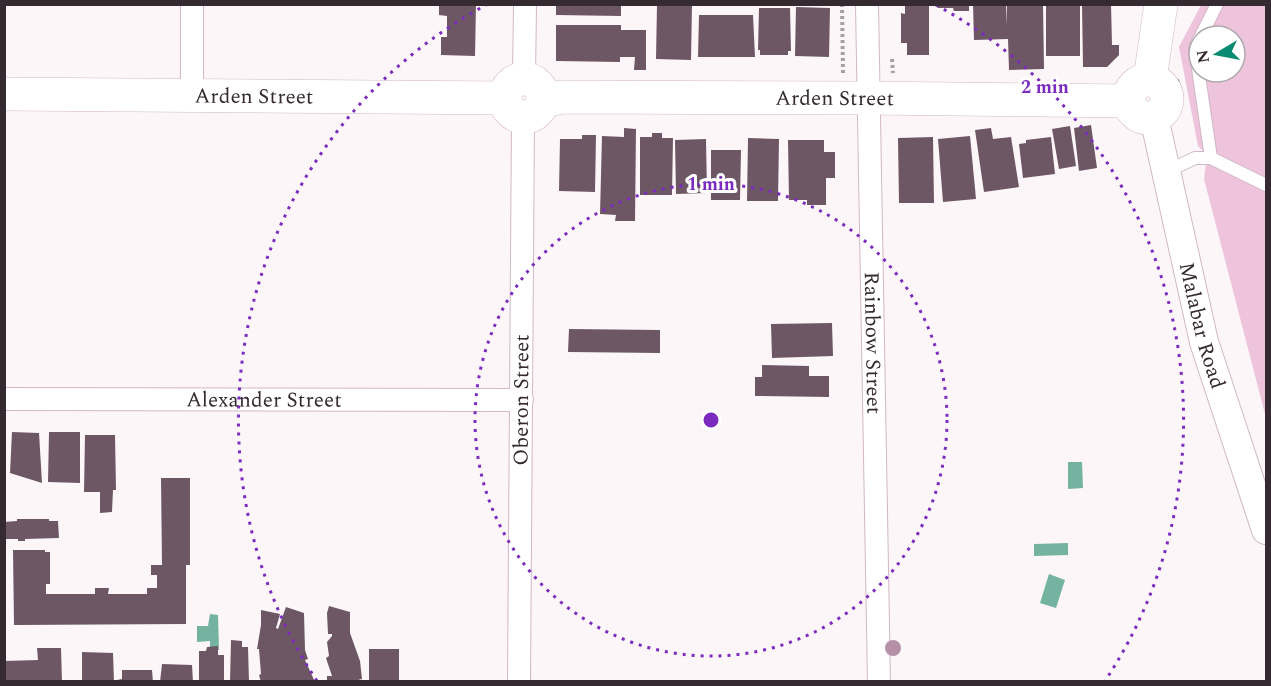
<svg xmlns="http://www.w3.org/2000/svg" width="1271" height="686" font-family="Spectral,serif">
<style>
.green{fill:#eec3dc;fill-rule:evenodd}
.water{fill:#74b39f}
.building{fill:#6e5764}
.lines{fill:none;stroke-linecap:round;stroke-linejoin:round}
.service-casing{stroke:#d2b7c7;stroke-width:14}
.minor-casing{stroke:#d2b7c7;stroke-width:24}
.tertiary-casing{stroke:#d2b7c7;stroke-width:30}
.secondary-casing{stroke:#d2b7c7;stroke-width:34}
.path{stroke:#a69ea2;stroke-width:4;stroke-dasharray:3 3;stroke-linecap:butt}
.service{stroke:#fff;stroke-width:12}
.minor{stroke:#fff;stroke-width:22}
.tertiary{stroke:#fff;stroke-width:28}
.secondary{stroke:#fff;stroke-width:33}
.tree{fill:#b590a7}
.ring{fill:none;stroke:#7b2cbf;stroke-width:3;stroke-dasharray:3 6}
.labels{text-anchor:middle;stroke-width:6;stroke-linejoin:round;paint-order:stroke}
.street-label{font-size:21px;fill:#342a30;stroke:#fff}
.centre{fill:#7b2cbf;stroke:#fff;stroke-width:3}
.ring-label{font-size:18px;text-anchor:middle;font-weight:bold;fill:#7b2cbf;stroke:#fff;stroke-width:6;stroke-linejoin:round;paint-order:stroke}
</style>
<rect width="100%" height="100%" fill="#fcf6f9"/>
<path class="green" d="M1201 5H1266V418L1204 179 1207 155 1198 146 1179 47ZM1199 36H1235V72H1199Z"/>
<g class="water">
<path d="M1068 462H1082L1083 488 1068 489Z"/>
<path d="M1068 543V555L1034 556V544Z"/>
<path d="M1049 574 1065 580 1056 608 1040 603Z"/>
<path d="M210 614 218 615 219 650H210V641L197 642V626H208Z"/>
</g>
<g class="building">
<path d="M439 4H476L475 56 441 55V37H447V16L439 15Z"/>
<path d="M556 4H621V16L556 15Z"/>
<path d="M657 4H692L691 60 656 59Z"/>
<path d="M905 4H929V55H907V43H901V13L905 14Z"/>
<path d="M937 4H969V11H954L953 8H938Z"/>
<path d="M973 4H1006L1007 25V4H1043L1044 69 1009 70 1008 39 974 40Z"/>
<rect x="1046" y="4" width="34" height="52"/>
<path d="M1082 4H1111L1112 45H1119V55L1107 67H1083Z"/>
<path d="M796 7 830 8 829 57 795 56Z"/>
<path d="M759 8H790L791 51H788V55H760V50H758Z"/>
<path d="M699 15H753L755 57H698Z"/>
<path d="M556 25H621V30H646V70H634L635 57H620V62L556 61Z"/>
<path d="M1091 125 1097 168 1079 171 1074 128Z"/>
<path d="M1070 126 1076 166 1059 169 1052 129Z"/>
<path d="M624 128 636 129 635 221H615L616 215 600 214 602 136 624 137Z"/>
<path d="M991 128 993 139 1011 137 1019 187 984 192 975 130Z"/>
<path d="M652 133H662V138H673L672 195H640V137H652Z"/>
<path d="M582 135H596L595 192 559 191 560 139H582Z"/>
<path d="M970 136 976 199 943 202 938 139Z"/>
<path d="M933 137 934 203H899L898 138Z"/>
<path d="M1051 137 1055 174 1023 178 1019 144 1026 143V140Z"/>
<path d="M748 138 779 139 778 201H747Z"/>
<path d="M706 139 707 193 676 194 675 140Z"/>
<path d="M788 140H824V152H835V178H826V205H807V200H789Z"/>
<path d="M711 150H741L740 200H711Z"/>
<path d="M832 323 833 356 772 358 771 324Z"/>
<path d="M569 329 660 330V353L568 352Z"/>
<path d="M762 365 809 366V376H829V397L755 396V377H762Z"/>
<path d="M12 432 39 433 42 483 10 473Z"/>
<path d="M49 432H80V483L48 482Z"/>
<path d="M85 435H115L116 490H113L112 512 100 513V492H84Z"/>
<path d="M161 478H190V565H186V624L14 625 13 550H45V552H50V584H46V594H95V588H109L108 594H147V588H157V575H151V565H162Z"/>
<path d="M17 519H49V521H58L59 538 25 539V541H18V539H6L4 522 17 521Z"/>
<path d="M329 606 350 612V633L360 661 362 679 358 680V682H327V676H332L326 658 329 656 327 642 332 636V634H328L327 613Z"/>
<path d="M286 607 304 613 305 650 308 659 305 660 315 682H261L259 675 261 674 259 649H257L261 625V610L280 614 276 628 278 629Z"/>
<path d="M231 640 242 641V647H248L249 682H230Z"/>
<path d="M218 646V655H224V682H199V651H206L207 647Z"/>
<path d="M37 648H61L62 682H4V661L38 660Z"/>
<rect x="369" y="649" width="30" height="33"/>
<path d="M82 652 113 653 114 682H82Z"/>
<path d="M162 664 192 665 193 682H160Z"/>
<path d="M122 670H152L153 682H117V680L122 679Z"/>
</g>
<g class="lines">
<defs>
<g id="service">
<path d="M1201 36 1217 4"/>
<path d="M1199 39 1195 48 1211 158"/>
<path d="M1166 172 1195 158H1211L1266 185"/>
</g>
<g id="minor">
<path id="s1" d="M867 4 879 682"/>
<path d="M524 78 525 4"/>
<path d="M192 94V4"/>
<path id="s2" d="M4 399 522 400"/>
<path id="s3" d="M519 682 523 117"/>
</g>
<g id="tertiary">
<path id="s4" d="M1154 117 1204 342 1266 530"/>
</g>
<g id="secondary">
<circle cx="524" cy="98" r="19"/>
<path d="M1150 79 1161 4"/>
<circle cx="1148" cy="99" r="19"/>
<path id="s5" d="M4 94 505 98"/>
<path id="s6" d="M543 101 562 97 868 98 1129 101"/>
</g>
</defs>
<use href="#service" class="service-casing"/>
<use href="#minor" class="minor-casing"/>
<use href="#tertiary" class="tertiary-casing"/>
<use href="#secondary" class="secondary-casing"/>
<g class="path">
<path d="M842 4 843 73"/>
<path d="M892 59 893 73"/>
<path d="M1177 112 1180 90 1177 79"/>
</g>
<use href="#service" class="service"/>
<use href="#minor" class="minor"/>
<use href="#tertiary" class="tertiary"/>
<use href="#secondary" class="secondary"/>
</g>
<circle class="tree" cx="893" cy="648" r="8"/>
<g class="ring">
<circle cx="711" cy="420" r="236"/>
<path d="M317 681A472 472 0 0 1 486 5M936 5A472 472 0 0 1 1105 681"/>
</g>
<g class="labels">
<g class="street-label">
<text dy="7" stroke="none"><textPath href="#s5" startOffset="250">Arden Street</textPath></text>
<text dy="7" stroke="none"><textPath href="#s6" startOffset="292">Arden Street</textPath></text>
<text dy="7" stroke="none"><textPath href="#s4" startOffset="214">Malabar Road</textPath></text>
<text dy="7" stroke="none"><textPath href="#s1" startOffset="339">Rainbow Street</textPath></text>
<text dy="7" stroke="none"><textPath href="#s2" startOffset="260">Alexander Street</textPath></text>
<text dy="7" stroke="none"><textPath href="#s3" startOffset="282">Oberon Street</textPath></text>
</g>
</g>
<circle cx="711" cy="420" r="9" class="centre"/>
<g class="ring-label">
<text x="1045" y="93">2 min</text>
<text x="711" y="190">1 min</text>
</g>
<rect width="1271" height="686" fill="none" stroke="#342a30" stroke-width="12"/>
<g transform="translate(1217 54) rotate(260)"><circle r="28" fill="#ffffff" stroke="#aeaaac" stroke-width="1.5"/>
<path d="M0-4.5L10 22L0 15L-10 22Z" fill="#088b70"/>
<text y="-9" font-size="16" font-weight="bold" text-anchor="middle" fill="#342a30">N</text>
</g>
</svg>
